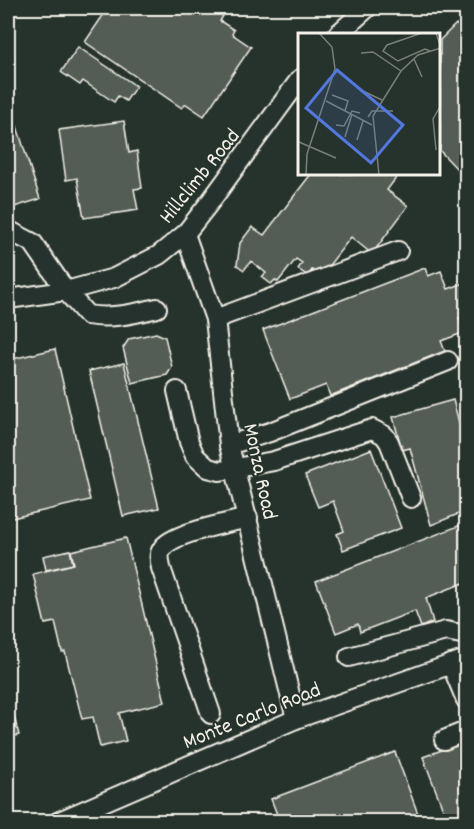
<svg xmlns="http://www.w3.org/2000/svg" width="474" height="829" font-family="Dekko,sans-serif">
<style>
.building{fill:#525c55;stroke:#f4f1e8;stroke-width:1.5}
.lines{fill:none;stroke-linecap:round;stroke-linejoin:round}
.minor-casing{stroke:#f4f1e8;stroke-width:22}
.minor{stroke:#26332d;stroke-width:18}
.labels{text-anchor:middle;stroke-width:4.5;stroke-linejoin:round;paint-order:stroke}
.street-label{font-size:22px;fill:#f4f1e8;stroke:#26332d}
.inset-road{fill:none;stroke:#787f78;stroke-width:1.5}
.view{fill:#5377dc;fill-opacity:0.15;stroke:#5377dc;stroke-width:3}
.inset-edge{fill:none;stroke:#f4f1e8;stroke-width:3}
</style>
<rect width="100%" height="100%" fill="#26332d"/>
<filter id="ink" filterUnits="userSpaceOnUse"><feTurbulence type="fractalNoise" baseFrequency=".0167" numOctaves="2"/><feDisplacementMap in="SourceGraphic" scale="12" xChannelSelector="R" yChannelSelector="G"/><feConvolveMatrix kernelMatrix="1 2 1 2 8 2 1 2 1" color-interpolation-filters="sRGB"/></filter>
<g filter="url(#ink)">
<g class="building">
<path d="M108 8H211L223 16 220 21 234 30 232 34 251 47 204 116 186 104 182 108 85 42Z"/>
<path d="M456 24 466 34V165L459 171 440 151V40Z"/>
<path d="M78 47 136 86 126 101 118 96 114 102 83 81 80 85 61 72Z"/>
<path d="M8 98 40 199 8 209Z"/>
<path d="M124 121 129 153 137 151 142 188 134 189 138 210 84 218 77 178 66 180 59 130Z"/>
<path d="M311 174H399L387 190 408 206 372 254 351 237 320 277 312 270 308 276 298 269 302 263 296 259 278 282 275 280 271 284 262 277 266 273 251 261 244 270 237 265 240 243 252 227 264 235Z"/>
<path d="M425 268 428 276 441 271 448 289 464 283 466 290V316L459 318 465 332 441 341 445 351 330 396 326 385 290 399 263 330Z"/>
<path d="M156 333 165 337 172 367 167 375 132 383 123 348 129 339Z"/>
<path d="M55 349 90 500 12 518 8 500V360Z"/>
<path d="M124 363 159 508 123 516 89 371Z"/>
<path d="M453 400 466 449V511L431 525 410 448 402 450 393 417Z"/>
<path d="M371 449 401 528 343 550 337 534 344 531 333 501 318 507 305 475Z"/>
<path d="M466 523V582L426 598 433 622 421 627 415 611 360 632 358 624 336 633 316 581Z"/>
<path d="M126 538 165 702 119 713 126 741 100 747 93 717 82 719 65 652H62L55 622 45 624 33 574 74 564 71 551Z"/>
<path d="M70 550 73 564 46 570 43 556Z"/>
<path d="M12 709 19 735 8 738V710Z"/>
<path d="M466 741V822H448L423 757Z"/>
<path d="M395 752 421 822H280L271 799Z"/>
</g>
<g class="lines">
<defs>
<g id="minor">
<path d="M338 34 367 8"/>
<path d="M8 230 33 243 66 291 87 315C112 319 133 314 157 308"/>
<path d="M185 234 215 319 229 445 296 719"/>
<path d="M8 299 66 291 114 278 159 255 185 234 210 202 300 79"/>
<path d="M215 319 398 251"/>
<path d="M177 391 189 442 195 456 208 468 220 471 274 461 372 429 384 435 389 442 411 498"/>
<path d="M229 445 270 432 448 361"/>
<path d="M349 657 446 631 466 635"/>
<path d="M451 664 466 700"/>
<path d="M211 714 161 568C160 562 158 554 162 549 171 533 229 523 248 518"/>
<path d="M444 740 466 731"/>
<path d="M57 822 296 719 466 659"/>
</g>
</defs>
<use href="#minor" class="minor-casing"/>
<use href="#minor" class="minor"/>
</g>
</g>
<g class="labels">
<g class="street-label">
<text transform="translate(198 175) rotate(-51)" y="8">Hillclimb Road</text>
<text transform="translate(262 471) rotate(78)" y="8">Monza Road</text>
<text transform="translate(251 714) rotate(-22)" y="8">Monte Carlo Road</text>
</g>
</g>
<g transform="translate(298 33)">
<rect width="142" height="142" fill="#26332d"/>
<path class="inset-road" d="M124 0 89 12 85 18 100 28 127 16 132 18M63 20 75 19 103 38M116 26 124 44M65 58 84 67M34 62 50 68 47 78M28 68 74 92M70 84 74 78H95M38 92 46 93 54 78 62 80M47 104 54 81M59 107 65 88M1 109 38 125M138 117 135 86 143 72M8 142 9 121 37 36 34 14 21 0M81 142 75 83 103 38 120 22 143 15 138 0"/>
<path class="view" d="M39 37 105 92 73 130 8 75Z"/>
<rect width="142" height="142" class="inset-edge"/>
</g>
<rect width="474" height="829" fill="none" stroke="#26332d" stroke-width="30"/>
<rect x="15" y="15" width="444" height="799" fill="none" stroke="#f4f1e8" stroke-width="2" filter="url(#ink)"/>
</svg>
